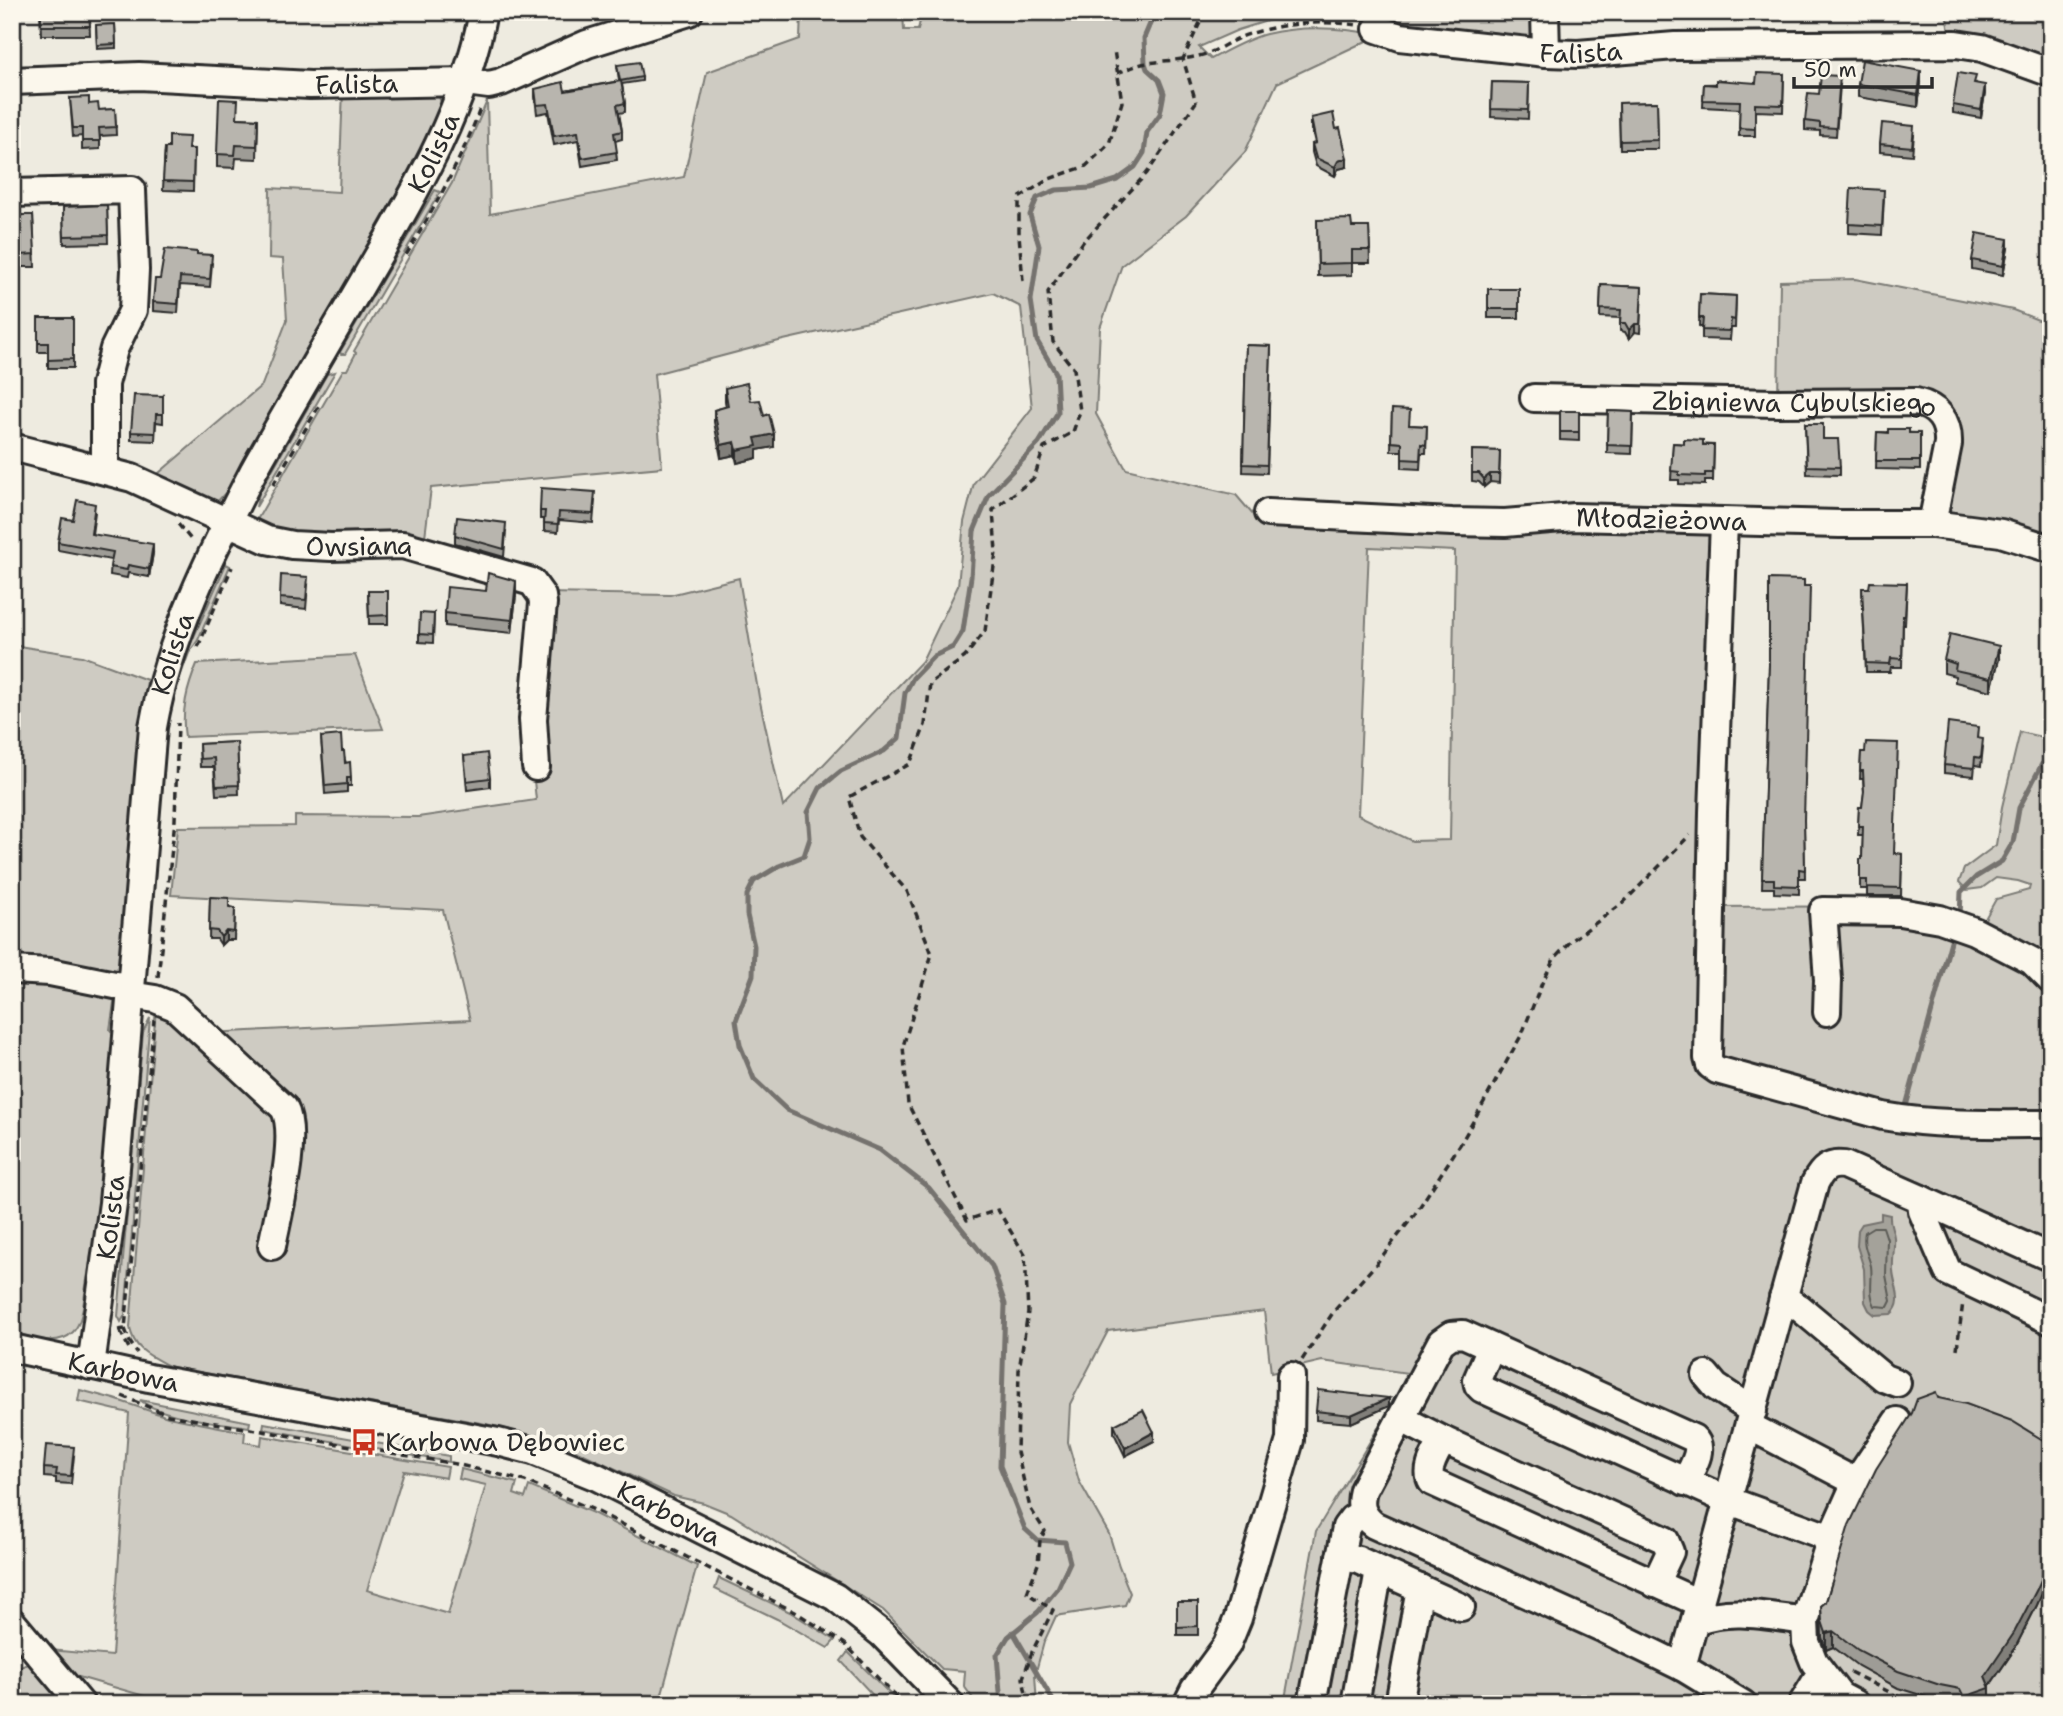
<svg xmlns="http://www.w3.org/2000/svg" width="2063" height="1716" font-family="'Shantell Sans',sans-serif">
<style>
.green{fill:#cecbc2;stroke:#7c7b76;stroke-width:2;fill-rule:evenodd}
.water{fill:#a4a29a;stroke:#74726e;stroke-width:2}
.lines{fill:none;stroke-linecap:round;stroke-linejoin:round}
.shore{stroke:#5b5b57;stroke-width:2}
.stream{stroke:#74726e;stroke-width:5}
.minor-casing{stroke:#2b2b2b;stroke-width:32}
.path{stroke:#2b2b2b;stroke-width:3.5;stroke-dasharray:7 5;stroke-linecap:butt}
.minor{stroke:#fbf7ec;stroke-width:26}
.wall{fill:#9e9c96;stroke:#2b2b2b;stroke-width:2}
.shaded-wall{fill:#817f7a;stroke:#2b2b2b;stroke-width:2}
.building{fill:#b8b5ae;stroke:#2b2b2b;stroke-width:2}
.labels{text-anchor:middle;stroke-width:7;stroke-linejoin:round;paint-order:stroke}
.street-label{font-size:26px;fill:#2b2b2b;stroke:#fbf7ec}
.poi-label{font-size:26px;fill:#2b2b2b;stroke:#fbf7ec;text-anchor:start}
</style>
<rect width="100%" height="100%" fill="#eeebe0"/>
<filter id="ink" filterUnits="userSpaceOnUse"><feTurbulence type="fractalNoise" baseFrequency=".0143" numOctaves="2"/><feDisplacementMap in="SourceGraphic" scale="14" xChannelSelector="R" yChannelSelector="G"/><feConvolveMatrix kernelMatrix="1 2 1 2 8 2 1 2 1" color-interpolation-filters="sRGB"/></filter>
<g filter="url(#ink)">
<g class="green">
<path d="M801 12H903L904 30H918L922 12H1538L1539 43 1340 17 1270 20 1238 30 1199 47 1211 59C1228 50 1247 39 1266 34 1303 25 1341 27 1379 35L1277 83 1245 152 1186 216 1122 265 1100 328 1096 414 1126 469 1236 495 1254 516 1453 528 1712 526 1708 907 1900 906 1981 926 1996 899 2029 890 2030 885 2018 881 1996 878 1982 888 1967 890 1959 882 1964 869 1996 845 2002 807 2020 732 2051 739V1704H1284L1316 1531 1396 1398 1408 1373 1322 1361 1271 1373 1264 1311 1108 1331 1070 1404 1068 1442 1079 1481 1109 1534 1119 1566 1130 1593 1125 1605 1056 1616 1044 1642 1035 1675 1037 1704H977L964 1686 965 1671 942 1669 883 1610 731 1514 704 1503 674 1496 558 1442 486 1424 171 1367C152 1357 133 1350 130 1327L156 1008 208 1033 470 1020 443 910 171 895 178 827 295 826V816L418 817 536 800 533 771 556 603 545 593 670 595 739 578 759 697 783 807 922 661 958 586 964 522 974 483 1032 408 1021 307 993 293 779 341 654 374 662 467 431 488 424 545 341 542 254 525 343 370H347L356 353 354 351 452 183 487 101 490 214 684 177 707 72 800 39ZM1369 547 1455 551 1450 840 1412 841 1358 815Z"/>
<path d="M1946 12H2051V69L1950 39Z"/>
<path d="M343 90 434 93 439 97 442 105 413 164 377 227 379 230 310 342 227 491 217 502 207 503 152 479 262 385 287 320 283 259 269 258 270 188 339 192Z"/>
<path d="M435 190 440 192 345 354H341L340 352Z"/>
<path d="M1855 279 2013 310 2051 325V543L1945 516 1948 417 1778 399 1780 281Z"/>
<path d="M335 372 256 507 259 493 327 374Z"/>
<path d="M226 564 230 566 198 640 189 653 180 677 188 650Z"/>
<path d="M12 645 82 656 147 680 139 748 120 978 12 967Z"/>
<path d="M355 655 383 729 185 737C181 711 187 688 197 664Z"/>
<path d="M12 976 115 996 110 1030 115 1035C107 1117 101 1199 87 1280 84 1295 84 1321 73 1332 57 1348 31 1337 12 1332Z"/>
<path d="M150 1018 125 1315 121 1322 118 1316 143 1032Z"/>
<path d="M80 1390 114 1399 168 1417 245 1432 244 1442 261 1445 262 1436 448 1467 446 1478 404 1471 367 1590 448 1614 486 1485 459 1479 461 1469 517 1483 514 1494 525 1498 529 1486 593 1513 697 1566 659 1704H172L65 1673 40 1649 112 1656 129 1413 78 1401Z"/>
<path d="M140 1400 250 1422 249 1427C219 1422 162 1418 140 1400Z"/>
<path d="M264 1423 449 1456V1462L263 1429Z"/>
<path d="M719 1578 790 1612 835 1640 828 1648 777 1619 715 1589Z"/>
<path d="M848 1652 900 1704H881L841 1661Z"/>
<path d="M34 1661 74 1704H12V1671Z"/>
</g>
<path class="water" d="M1881 1213 1890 1215C1889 1223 1893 1229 1894 1237 1895 1248 1892 1260 1893 1271 1894 1287 1905 1302 1891 1314L1875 1315 1869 1310 1865 1302 1864 1269 1857 1246 1858 1230 1862 1224 1881 1220Z"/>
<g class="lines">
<path class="shore" d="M1873 1227H1883L1887 1239 1886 1275 1891 1301 1888 1307 1875 1306C1868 1293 1873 1280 1871 1266 1868 1254 1862 1245 1865 1232Z"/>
<g class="stream">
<path d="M2044 12 2046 38 2051 54"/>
<path d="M1960 918 1961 892 1976 877 2002 861 2013 842 2019 808 2042 764 2051 756"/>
<path d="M1906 1106 1954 930"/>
<path d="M1013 1632 1055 1704"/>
<path d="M1001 1704 997 1655 1008 1637 1038 1612 1058 1588 1070 1562 1065 1542 1037 1540 1025 1529 1000 1466 1005 1304 992 1266 929 1188 880 1150 787 1110 754 1079 740 1045 736 1020 753 975 754 946 747 915V895L754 881 779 866 804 856 810 838 808 812 820 788 841 771 884 751 899 738 905 693 913 678 934 656 953 647 963 631 971 577 974 531 989 495 1039 443 1058 412 1056 373 1037 341 1031 300 1039 246 1030 215 1037 198 1056 190 1091 188 1117 180 1135 167 1144 153 1147 132 1160 114 1164 93 1159 80 1147 69 1145 63 1144 38 1155 12"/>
</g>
<defs>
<g id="minor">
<path d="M1545 12 1546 53"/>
<path id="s1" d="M1377 29 1400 37 1546 53 1578 54 1675 46 1956 44 1982 48 2051 73"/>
<path id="s2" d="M12 81 139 76 310 85 466 82 489 85 501 82 587 44 689 12"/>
<path d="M12 193 132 190 135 270 133 310 114 349 105 384V470"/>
<path id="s3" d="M1534 398 1777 403 1916 402C1938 407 1949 421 1948 444L1932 524"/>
<path id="s4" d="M12 447 132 478 267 540 292 545 331 547 403 545 532 582 542 596 543 603 533 719 536 767"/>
<path id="s5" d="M1268 513 1452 522 1505 523 1574 517 1840 524H1932L2001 533 2051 549"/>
<path d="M1724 522 1713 812 1708 1058 1710 1065 1717 1070 1883 1116C1939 1126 1994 1124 2051 1124"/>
<path d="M12 970 50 972 115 985 131 986"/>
<path d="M130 995 155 999 175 1007 284 1108C299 1135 278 1214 272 1246"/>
<path d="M1827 1012 1828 980 1823 911 1900 912 1940 919 1974 931 2032 961 2051 980"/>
<path d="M1921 1199 2051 1258"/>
<path d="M1783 1298 1800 1308 1884 1378 1897 1383"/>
<path d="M1491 1347 1477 1380 1478 1385 1482 1389 1727 1500 1831 1538"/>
<path id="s6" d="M12 1348 149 1378 498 1442 533 1451 597 1477 835 1597 882 1634 950 1704"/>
<path id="s7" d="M91 1366 113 1203 153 727C169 636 212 551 254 470 291 404 329 340 367 275 416 191 465 109 483 12"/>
<path d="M1706 1375 1716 1387 1753 1411"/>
<path d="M1402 1419 1443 1440 1665 1540 1670 1552 1655 1584"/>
<path d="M1749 1426 1856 1482"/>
<path d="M1443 1440C1437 1452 1424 1469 1432 1482L1699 1603"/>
<path d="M1685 1482C1691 1469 1706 1449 1693 1438L1463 1334 1451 1335 1441 1342 1363 1490C1359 1505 1361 1515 1374 1525L1604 1629 1682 1667 1743 1704"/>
<path d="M1340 1556 1358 1560 1461 1607"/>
<path d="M1695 1621C1731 1607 1767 1616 1805 1621"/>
<path d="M12 1622 81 1704"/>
<path d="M1682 1667 1815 1183C1822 1169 1829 1163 1844 1165L1921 1199 1922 1211 1948 1272 2051 1321"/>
<path d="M1187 1704 1194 1690 1227 1645 1238 1618 1290 1440 1291 1376"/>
<path d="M1312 1704 1346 1527 1352 1519 1363 1513"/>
<path d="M1355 1704 1379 1570"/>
<path d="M1399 1704 1420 1588"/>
<path d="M1802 1704 1821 1673"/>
<path d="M1855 1704 1840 1696 1814 1662 1806 1642 1805 1621 1831 1538 1856 1482 1897 1421"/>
</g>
</defs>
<use href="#minor" class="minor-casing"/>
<g class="path">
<path d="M1117 73C1127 70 1137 64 1148 63 1168 60 1187 60 1206 54 1218 50 1229 42 1241 37 1279 23 1318 20 1358 25"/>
<path d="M406 255C435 207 462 159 481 106"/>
<path d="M1023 281 1019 235V198L1049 179 1086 166 1109 144 1122 102 1114 50"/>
<path d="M273 485 320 404"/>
<path d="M178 524 193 542"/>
<path d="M198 647 232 567"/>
<path d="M158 977 175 820 178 723"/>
<path d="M125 1329 130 1342 137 1353"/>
<path d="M118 1330 125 1329 154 1020"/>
<path d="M120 1331 131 1352"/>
<path d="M1957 1349 1963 1302"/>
<path d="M1302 1360 1334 1311 1376 1264 1415 1214 1461 1143 1522 1034 1542 983 1554 959 1571 941 1623 903 1690 835"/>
<path d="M122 1396 168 1415 456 1464 525 1481 594 1510 797 1613 845 1644 903 1704"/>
<path d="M1850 1672 1897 1696 1921 1703"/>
<path d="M1028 1704 1023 1678 1032 1652 1053 1610 1027 1593 1038 1564 1040 1540 1045 1531 1030 1508 1017 1452 1019 1370 1028 1312 1025 1255 998 1210 967 1220 908 1104 903 1046 932 954 907 891 860 837 849 797 910 764 925 725 930 683 965 657 985 631 996 552 993 510 1034 478 1044 448 1073 432 1080 411 1074 369 1053 342 1048 292 1083 242 1147 173 1196 102 1183 59 1205 12"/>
</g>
<use href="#minor" class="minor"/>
</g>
<g class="wall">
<path d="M40 12H89L90 35H41Z"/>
<path d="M115 24 116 48 97 49 96 25Z"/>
<path d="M617 65 642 77V81L622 84 625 103V112L619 113 622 131V139L615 141 617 160 582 166 578 140 554 145 548 112 537 114 535 97V89L565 91 619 81Z"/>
<path d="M1784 74 1783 112 1755 111V136H1739L1740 109 1703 107 1704 84 1756 83Z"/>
<path d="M1492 82 1529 83 1528 119 1491 117Z"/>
<path d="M1921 83 1918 107 1858 97V84Z"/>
<path d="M1976 83 1985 93 1981 118 1953 113V105Z"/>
<path d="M1840 85 1836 136 1820 135V131L1805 130V121L1819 94Z"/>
<path d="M12 94H19L21 159H12Z"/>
<path d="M70 98 89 104 99 110 115 109 116 135 100 136V149L82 150V136L73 137Z"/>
<path d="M1657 102 1658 149H1620L1619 103Z"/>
<path d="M237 118 258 119 257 159 236 158 235 168 217 167V154Z"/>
<path d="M1311 118 1347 167 1338 169 1335 176 1316 166 1312 152V144L1315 143 1311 126Z"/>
<path d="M1914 135 1912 155 1880 152V144Z"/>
<path d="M165 148 194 149 193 191 163 190Z"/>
<path d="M1884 198 1882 235 1849 233V224Z"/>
<path d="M107 205 108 243 64 244 63 207Z"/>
<path d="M12 215H33L35 267H20L19 256H12Z"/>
<path d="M1317 220 1352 227H1369L1370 263H1352V275L1318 276Z"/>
<path d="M2008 248 2003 275 1972 269V260Z"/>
<path d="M197 254 212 263 210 287 180 285 178 313 153 311V302L160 279Z"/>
<path d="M1601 285 1642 287 1640 333 1635 332 1629 339 1625 332 1620 331V318L1600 317Z"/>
<rect x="1488" y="289" width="31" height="29"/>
<path d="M1700 294 1736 296 1735 328H1731L1730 340 1702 339V327L1699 326Z"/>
<path d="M38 318H73V368H48V352H38Z"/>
<path d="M1246 345 1271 346 1267 473 1243 472Z"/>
<path d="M725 388 751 401 764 416 774 447 757 450V458L737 463 735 455 721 458 714 422V410L726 407 725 401Z"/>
<path d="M163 396V423L156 422 155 441 131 440V432Z"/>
<path d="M1392 409 1409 425 1427 426 1426 453H1421L1420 469 1402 468V451H1391Z"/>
<path d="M1560 411H1579V441L1560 440Z"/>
<path d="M1608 411 1633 412 1632 454 1607 453Z"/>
<path d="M1805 424 1823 439 1840 467V475L1807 474Z"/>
<path d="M1877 432 1920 433V470L1876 469Z"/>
<path d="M1673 443 1714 445 1713 481H1705V485L1679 484V480H1671Z"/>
<path d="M1472 450 1500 451 1499 483 1490 482 1484 487 1479 482 1472 481Z"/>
<path d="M595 501 593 523 559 520 558 532 544 531V519H540V511Z"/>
<path d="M95 512 92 534 153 553 149 577 128 573 127 578 110 575 111 560 58 550V542L73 520Z"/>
<path d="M506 531 504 557 455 543V535Z"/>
<path d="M1907 583 1905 625H1903L1902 667H1891L1890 672H1866L1862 588H1869Z"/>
<path d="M308 585 306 609 280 606V598Z"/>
<path d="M368 591H388V624H369Z"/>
<path d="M516 594 512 633 445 626V613Z"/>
<path d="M434 614 433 643 419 642V634Z"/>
<path d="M1999 659 1991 691 1955 682V676L1944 673V660Z"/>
<path d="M1769 665 1804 825 1805 878H1799V894L1774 893V888H1762Z"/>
<path d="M321 737 342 751 351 778V786H347V792L325 794Z"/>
<path d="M1978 738 1983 747 1981 766 1975 765 1974 776 1944 773V765Z"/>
<path d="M237 742 239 794 216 795 214 767H200L199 744Z"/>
<path d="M1861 752 1894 853 1902 854 1901 896H1867V889H1860V859H1862L1863 835H1858L1859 807H1862L1864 793 1863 779H1860Z"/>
<path d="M464 756 490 778V787L467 790Z"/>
<path d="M210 897 229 907 235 908 234 940H226L221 945 217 939H209Z"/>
<path d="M1938 1398 2051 1445V1573L2037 1605 2014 1650 1989 1687 1990 1704H1952L1940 1701 1898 1688 1858 1666 1833 1647 1826 1650 1822 1637 1821 1606 1826 1602Z"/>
<path d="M1389 1406 1351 1423 1316 1420V1411Z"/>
<path d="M1114 1425 1154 1441 1125 1456 1114 1433Z"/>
<path d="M74 1456 71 1484 56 1483V1478L44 1477V1468Z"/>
<rect x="1177" y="1602" width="21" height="33"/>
</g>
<g class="shaded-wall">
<path d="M1921 71V83L1918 107V95Z"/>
<path d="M1985 85V93L1981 118V110Z"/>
<path d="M1347 158V167L1338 169 1335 176V167L1338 161Z"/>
<path d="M2008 239V248L2003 275V266Z"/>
<path d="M1635 324V332L1629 339V330Z"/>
<path d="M774 434V447L757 450V458L737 463V450L755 438Z"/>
<path d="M735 442V455L721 458V445Z"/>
<path d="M1490 474V482L1484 487V479Z"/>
<path d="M153 544V553L149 577V569Z"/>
<path d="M516 581V594L512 633V620Z"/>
<path d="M1999 646V659L1991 691V678Z"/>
<path d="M226 931V940L221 945V937Z"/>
<path d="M1389 1398V1406L1351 1423V1415Z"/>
<path d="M1154 1432V1441L1125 1456V1448Z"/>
<path d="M2051 1557V1573L2037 1605 2014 1650 1988 1688H1990V1704H1964V1697L1985 1676Z"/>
<path d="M1833 1631V1647L1826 1650V1633Z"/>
</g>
<g class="building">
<path d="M41 12H89L90 26H41Z"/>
<path d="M115 24 116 44 97 45 96 25Z"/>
<path d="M1862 60 1921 71 1918 95 1858 84Z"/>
<path d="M639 62 642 77 620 81 617 65Z"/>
<path d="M1757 73 1784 74 1783 105 1755 104V129L1739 128 1740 101 1703 100 1704 84 1716 85V80L1756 83Z"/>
<path d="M1958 73 1976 76 1974 83 1985 85 1981 110 1953 105Z"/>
<path d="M1821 75 1840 76 1836 128 1820 127V123L1805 121 1808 93 1819 94Z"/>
<path d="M621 81 625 103 617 105 622 131 614 133 617 152 582 158 578 132 554 136 548 104 537 105 535 89 563 82 565 91Z"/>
<path d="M1492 82 1529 83 1528 110 1491 109Z"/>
<path d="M12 94H19L21 147H12Z"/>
<path d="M89 97V104L98 103 99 110 115 109 116 127 99 128 100 141H82V128H73L70 98Z"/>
<path d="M219 99 238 100 237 118 258 119 257 146 236 145 235 155 217 154Z"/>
<path d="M1657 102 1658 140 1620 141 1619 103Z"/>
<path d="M1333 113 1336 129 1340 128 1347 158 1338 161 1335 167 1316 158 1312 144 1316 143 1311 118Z"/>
<path d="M1882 123 1914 126 1912 147 1880 144Z"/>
<path d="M169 136 189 137 188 149H194L193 182 163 181 165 148H169Z"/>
<path d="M1851 188 1884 190 1882 226 1849 224Z"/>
<path d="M107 205 108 235 64 236 63 207Z"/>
<path d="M12 215H33L35 254 20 255 19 243 12 244Z"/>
<path d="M1351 219 1352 227H1369L1370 250H1352V263L1318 264 1317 220Z"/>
<path d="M1977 233 2008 239 2003 266 1972 260Z"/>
<path d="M165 249 197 252V254L212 255 210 279 180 277 178 304 153 302 155 279H160Z"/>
<path d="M1601 285 1642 287 1640 324H1635L1629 330 1625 323H1620L1621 310 1600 309Z"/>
<rect x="1488" y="289" width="31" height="20"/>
<path d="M1700 294 1736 296 1735 320 1731 319 1730 331 1702 330 1703 318H1699Z"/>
<path d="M38 318H73V359L48 360V343H38Z"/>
<path d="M1246 345 1271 346 1267 465 1243 464Z"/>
<path d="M747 383 751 401 760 400 764 416 769 414 774 434 755 438 757 446 737 450 735 442 721 445 714 410 728 406 725 388Z"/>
<path d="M134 395 163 396V414H156L155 433 131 432Z"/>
<path d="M1392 409 1410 410 1409 425 1427 426 1426 445 1421 444 1420 460 1402 459V443L1391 442Z"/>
<rect x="1560" y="411" width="19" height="21"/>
<path d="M1608 411 1633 412 1632 446 1607 445Z"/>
<path d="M1805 424H1823V439H1838L1840 467 1807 466Z"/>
<path d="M1888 429H1909V433H1920V461H1876L1877 432 1888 433Z"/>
<path d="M1684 439 1703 440V445H1714L1713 473H1705V476L1679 475V472L1671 471 1673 443 1684 444Z"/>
<path d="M1472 450 1500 451 1499 474H1490L1484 479 1479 473H1472Z"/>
<path d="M541 488 595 492 593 514 559 512 558 524 544 523 545 511H540Z"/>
<path d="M77 500 95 504 91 534 153 544 149 569 128 565 127 570 110 567 113 552 58 542 62 518 73 520Z"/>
<path d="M457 517 506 523 504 549 455 535Z"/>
<path d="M488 573 516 581 512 620 445 613 447 587 486 591Z"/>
<path d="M281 575 308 577 306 600 280 598Z"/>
<path d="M1769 579 1804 580V586H1810L1804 820 1805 870 1799 869V886L1774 885V879H1762L1769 665Z"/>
<path d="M1870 582 1907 583 1905 616H1903L1902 659 1891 658 1890 664 1866 663 1862 588H1869Z"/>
<path d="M368 591H388V615L369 616Z"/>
<path d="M420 613 434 614 433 635 419 634Z"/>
<path d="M1950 634 1999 646 1991 678 1955 670 1956 664 1944 660Z"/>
<path d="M1948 723 1978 727 1977 738 1983 739 1981 758 1975 757 1974 768 1944 765Z"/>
<path d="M341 735 342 751H344L345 763 350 762 351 778H347V784L325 786 321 737Z"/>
<path d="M237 742 239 785 216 786 214 758 200 759 199 744Z"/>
<path d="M1866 742 1898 743 1894 853 1902 854 1901 888 1867 887V880H1860V859H1862L1863 826H1858L1859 807H1862L1864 791 1863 771H1860L1861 752H1865Z"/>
<path d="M487 753 490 778 467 781 464 756Z"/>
<path d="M210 897 229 898V907L235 908 234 932 226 931 221 937 217 931 209 930Z"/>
<path d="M1318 1390 1389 1398 1351 1415 1316 1411Z"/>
<path d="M1936 1392 1938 1398 1966 1404 2012 1421 2051 1445V1557L2037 1589 2014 1633 1985 1676 1990 1688 1964 1697 1960 1689 1940 1685 1898 1671 1858 1650 1833 1631 1826 1633 1822 1621 1821 1606 1826 1602 1849 1525 1876 1469 1912 1413 1917 1399Z"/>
<path d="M1143 1410 1154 1432 1125 1448 1114 1425Z"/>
<path d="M46 1445 74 1447 71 1476 56 1475 57 1469 44 1468Z"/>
<path d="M1177 1602H1198V1626L1177 1627Z"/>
</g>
</g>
<defs>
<symbol id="bus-bare" viewBox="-9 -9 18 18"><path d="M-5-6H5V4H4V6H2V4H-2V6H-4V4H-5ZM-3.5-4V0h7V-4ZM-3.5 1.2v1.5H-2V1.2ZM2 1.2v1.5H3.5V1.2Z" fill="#c8321e" stroke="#fbf7ec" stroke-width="2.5" paint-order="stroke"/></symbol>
</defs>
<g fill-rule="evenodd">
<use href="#bus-bare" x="345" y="1423" width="38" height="38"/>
</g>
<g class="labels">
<g class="street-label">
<text dy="9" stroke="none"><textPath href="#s1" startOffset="206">Falista</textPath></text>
<text dy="9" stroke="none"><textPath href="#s2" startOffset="345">Falista</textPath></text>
<text dy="9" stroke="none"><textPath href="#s7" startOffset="1284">Kolista</textPath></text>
<text dy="9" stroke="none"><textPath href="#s3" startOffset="261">Zbigniewa Cybulskiego</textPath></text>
<text dy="9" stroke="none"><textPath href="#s5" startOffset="394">Młodzieżowa</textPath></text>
<text dy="9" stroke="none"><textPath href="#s4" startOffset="366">Owsiana</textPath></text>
<text dy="9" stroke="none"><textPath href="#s7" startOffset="718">Kolista</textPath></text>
<text dy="9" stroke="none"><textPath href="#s7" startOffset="150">Kolista</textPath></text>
<text dy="9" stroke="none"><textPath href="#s6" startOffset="114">Karbowa</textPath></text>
<text dy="9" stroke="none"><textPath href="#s6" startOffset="681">Karbowa</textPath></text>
</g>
<g class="poi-label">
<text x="385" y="1451">Karbowa Dębowiec</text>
</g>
</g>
<rect width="2063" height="1716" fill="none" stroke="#fbf7ec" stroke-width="42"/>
<rect x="21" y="21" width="2021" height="1674" fill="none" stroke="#2b2b2b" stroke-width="2.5" filter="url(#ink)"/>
<path d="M1794 77v10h138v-10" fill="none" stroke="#2b2b2b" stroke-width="3.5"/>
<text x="1804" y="77" font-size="21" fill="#2b2b2b" stroke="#fbf7ec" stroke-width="5" paint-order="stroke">50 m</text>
</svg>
